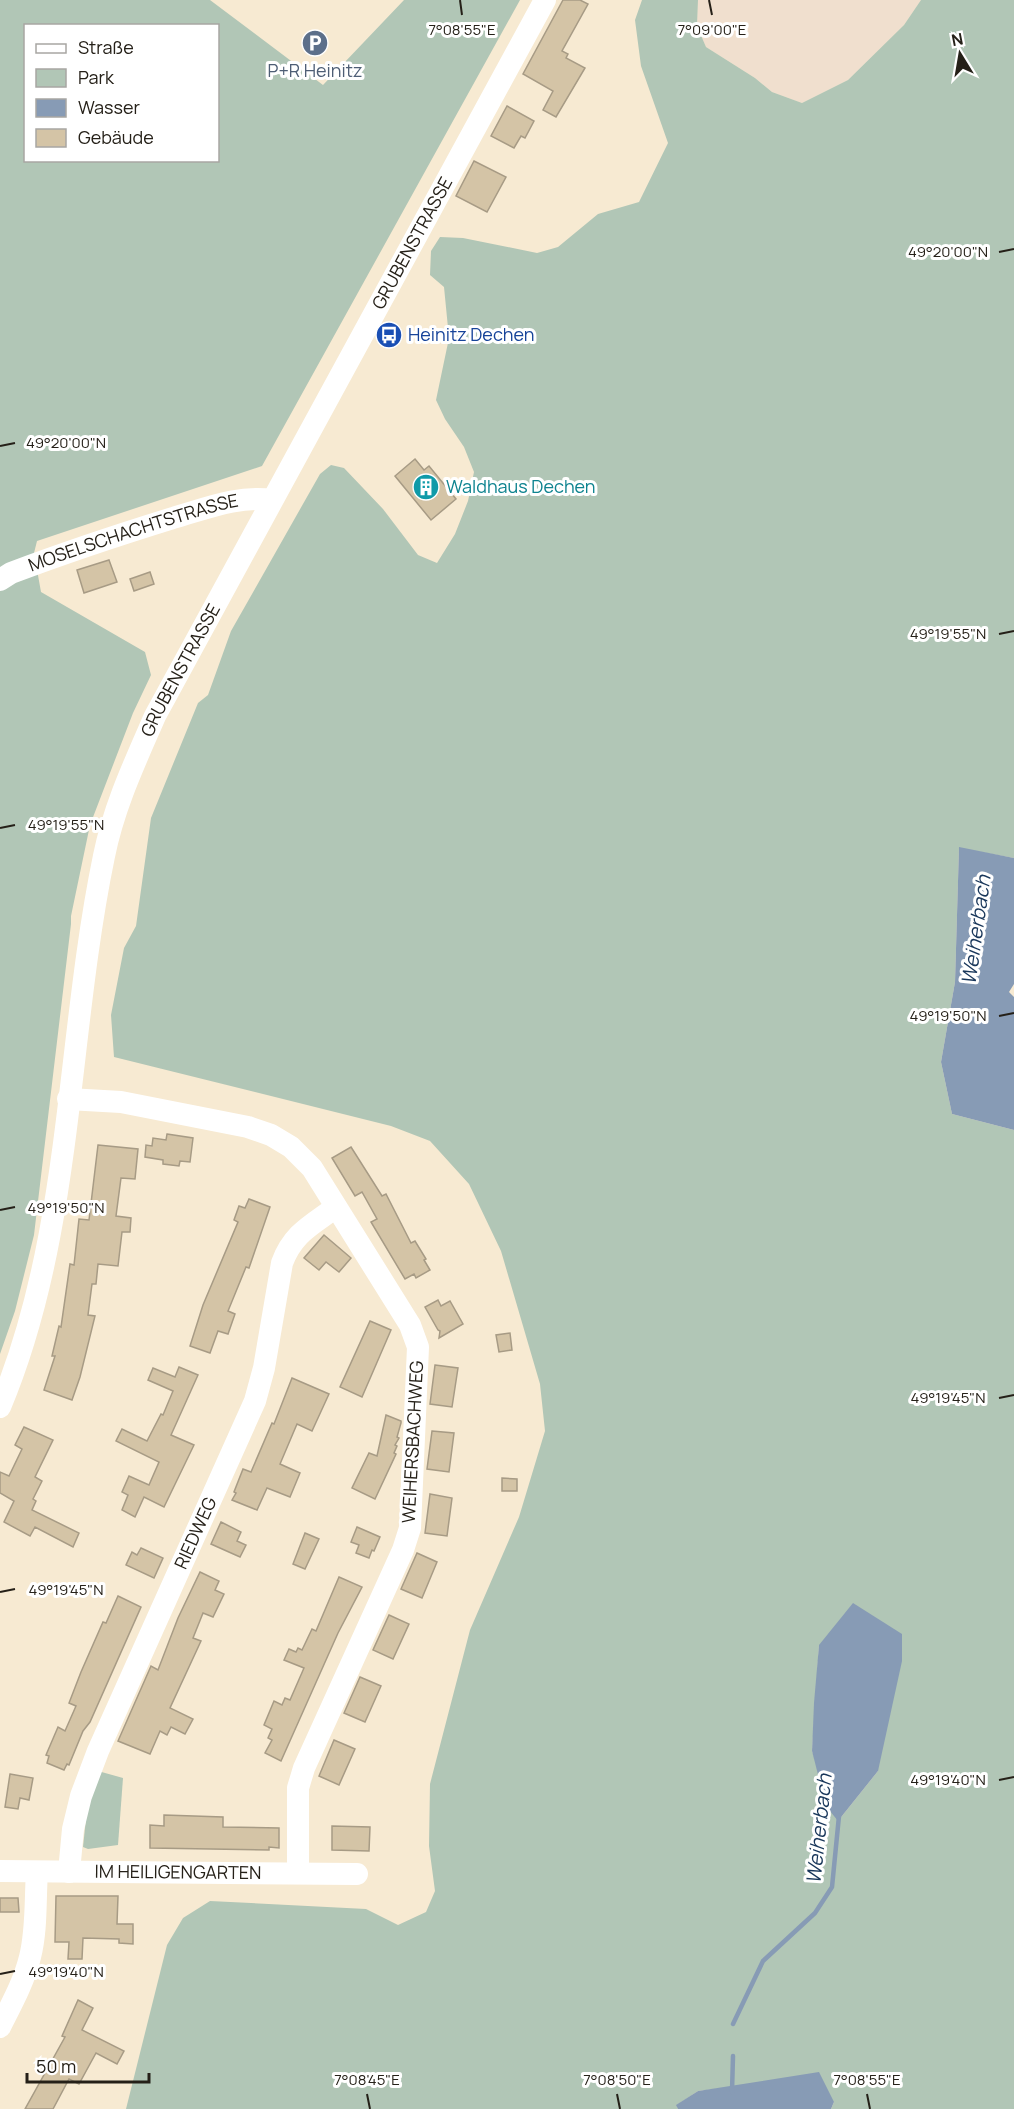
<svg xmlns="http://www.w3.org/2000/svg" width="1014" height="2109" font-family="Manrope,sans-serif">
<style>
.industrial{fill:#f0dfce}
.green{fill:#b1c6b6;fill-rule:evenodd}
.water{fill:#879bb5}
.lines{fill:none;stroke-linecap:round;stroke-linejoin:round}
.stream{stroke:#879bb5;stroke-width:4.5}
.building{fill:#d4c4a6;stroke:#a79b85;stroke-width:1.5}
.minor{stroke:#fff;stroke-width:22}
.ticks{fill:none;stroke:#252018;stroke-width:2}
.labels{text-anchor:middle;stroke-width:6;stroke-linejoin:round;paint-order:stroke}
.service-label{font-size:18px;fill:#4e5e75;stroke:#fff}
.street-label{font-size:18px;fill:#252018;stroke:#fff}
.transit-label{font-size:18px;fill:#164399;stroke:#fff;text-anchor:start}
.culture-label{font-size:18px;fill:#0d838f;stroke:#fff;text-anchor:start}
.water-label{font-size:20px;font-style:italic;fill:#173559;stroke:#fff}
.ticks-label{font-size:15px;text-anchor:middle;fill:#252018;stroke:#fff;stroke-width:6;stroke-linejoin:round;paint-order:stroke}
</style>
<rect width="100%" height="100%" fill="#f7ead2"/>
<path class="industrial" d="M698 0H921L904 25 848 80 802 103 772 92 755 78 706 47 697 26Z"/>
<g class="green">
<path d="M0 0H210L323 85 404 0H520L262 466 37 541 34 553 41 592 145 652 151 675 133 713 90 825 71 916V924L34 1235 15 1311 0 1354ZM26 26H218V160H26Z"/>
<path d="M642 0H698L697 26 706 47 755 78 772 92 802 103 848 80 904 25 921 0H1014V858L959 848 955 982 941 1062 952 1114 1014 1130V2109H831L834 2102 732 2087 698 2091 677 2105 678 2109H126L167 1945 183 1918 210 1901 366 1909 398 1925 426 1912 435 1891 429 1846 430 1784 470 1630 519 1517 545 1431 540 1384 501 1251 469 1184 430 1141 391 1126 114 1057 111 1015 124 948 136 926 151 818 198 703 208 695 231 631 320 474 331 465 344 468 383 509 418 555 437 563 455 534 468 501 474 472 464 447 445 419 436 400 449 338 444 287 430 275 431 251 440 237 463 238 537 253 558 247 598 214 639 202 668 143 641 66 635 20ZM819 1645 878 1771 838 1821 812 1751Z"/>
<path d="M98 1771 123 1778 118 1845 88 1849 83 1847 88 1800Z"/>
</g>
<g class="water">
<path d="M959 847 1014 858V984L1009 992 1014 997V1130L952 1114 941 1062 955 982Z"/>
<path d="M853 1603 902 1634V1661L878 1771 838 1821 826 1806 812 1751 814 1703 819 1645Z"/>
<path d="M819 2072 834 2102 831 2109H678L676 2105 698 2091Z"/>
</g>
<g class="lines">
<g class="stream">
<path d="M733 2024 763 1961 815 1913 832 1887 839 1816"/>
<path d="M732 2092 733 2056"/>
</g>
</g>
<g class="building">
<path d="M563 0H580L588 4 562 51 568 54 566 58 585 68 556 117 543 110 553 91 523 74Z"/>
<path d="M507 106 534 121 525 138 521 136 514 148 491 136Z"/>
<path d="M474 161 506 177 487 212 456 196Z"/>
<path d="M415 459 424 470 429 466 456 499 431 520 395 476Z"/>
<path d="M109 560 117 582 84 593 77 570Z"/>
<path d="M150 572 154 584 134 591 130 579Z"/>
<path d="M167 1134 193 1138 190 1162 180 1161 179 1166 163 1164V1160L145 1157 146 1145 152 1146 153 1138 166 1140Z"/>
<path d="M98 1145 138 1149 135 1179 121 1178 116 1216 131 1218 130 1232H122L118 1266 98 1264 96 1284H92L88 1315 95 1316 80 1377 72 1400 44 1390 55 1356H52L59 1326 61 1327 70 1264 74 1265 79 1219 89 1220Z"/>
<path d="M351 1147 382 1196 386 1194 411 1243 415 1241 426 1259 424 1260 430 1270 416 1278 414 1274 405 1279 371 1222 377 1219 362 1192 355 1196 332 1158Z"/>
<path d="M249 1199 270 1207 249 1268 246 1267 228 1311 235 1314 228 1334 218 1331 210 1353 190 1346 203 1305 238 1222 234 1220 239 1206 245 1208Z"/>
<path d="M324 1235 351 1258 339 1272 326 1262 319 1270 304 1258Z"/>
<path d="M438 1300 441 1306 450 1301 463 1324 439 1338 440 1331 438 1330 425 1307Z"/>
<path d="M370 1321 391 1330 362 1397 340 1387Z"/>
<path d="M510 1333 512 1350 499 1352 496 1335Z"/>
<path d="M435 1365 458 1368 452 1407 430 1404Z"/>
<path d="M179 1367 198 1375 171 1435 194 1445 164 1507 144 1497 135 1517 122 1510 128 1495 122 1492 129 1476 149 1485 159 1462 116 1441 122 1429 147 1441 161 1414 163 1415 173 1391 148 1380 153 1368 175 1377Z"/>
<path d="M292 1378 329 1394 312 1431 297 1424 280 1464 300 1473 290 1497 267 1488 257 1510 232 1500 236 1493 234 1492 243 1469 251 1472 272 1423 274 1424Z"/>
<path d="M386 1415 401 1421V1423L397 1437 399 1438 395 1445 397 1446 394 1453 396 1454 375 1499 352 1488 369 1453 377 1456Z"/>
<path d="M24 1427 53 1440 35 1477 42 1481 33 1499 36 1501 32 1510 79 1533 73 1547 35 1527 30 1536 4 1522 14 1501 0 1493V1472L9 1476 22 1449 15 1445Z"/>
<path d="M432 1431 454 1433 449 1472 427 1469Z"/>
<path d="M502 1478 517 1479V1491H502Z"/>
<path d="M430 1494 452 1498 447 1536 425 1533Z"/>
<path d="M221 1522 241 1532 237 1541 246 1545 240 1557 211 1544Z"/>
<path d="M357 1527 380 1537 374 1551 372 1550 369 1558 356 1553 359 1545 351 1542Z"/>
<path d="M305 1533 319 1539 305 1569 293 1564Z"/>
<path d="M141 1548 163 1558 154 1578 126 1565 132 1552 137 1555Z"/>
<path d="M417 1553 437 1562 422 1598 401 1589Z"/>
<path d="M200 1572 219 1581 215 1590 224 1594 213 1617 203 1613 193 1638 201 1641 170 1708 193 1719 185 1734 171 1727 167 1735 160 1731 150 1754 118 1741 151 1666 158 1670 178 1618Z"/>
<path d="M339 1577 362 1587 338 1633 281 1761 265 1753 272 1740 268 1738 272 1729 264 1725 274 1701 282 1705 285 1698 290 1700 304 1668 284 1660 289 1649 296 1652 298 1648 302 1650 312 1629 316 1631Z"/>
<path d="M118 1596 141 1607 90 1722 83 1731 69 1765 67 1764 64 1770 47 1763 49 1756 46 1755 58 1727 65 1731 76 1706 69 1703 81 1672 103 1622 106 1623Z"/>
<path d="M389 1615 409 1624 393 1659 373 1650Z"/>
<path d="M360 1677 381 1686 365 1722 344 1713Z"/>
<path d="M334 1740 355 1749 339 1785 319 1776Z"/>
<path d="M10 1774 33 1778 29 1800 20 1798 18 1809 5 1807Z"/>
<path d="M164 1815 223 1817V1827L279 1828V1848L269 1847V1850L150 1848V1825L164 1826Z"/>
<path d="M332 1826 370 1827 369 1851 332 1850Z"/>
<path d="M56 1896H118L117 1924H133V1944L119 1943V1939L83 1938 82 1959H68L69 1942H55Z"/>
<path d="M0 1898H18L19 1912H0Z"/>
<path d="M78 2000 93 2008 82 2030 124 2051 117 2064 96 2053 79 2084 69 2079 53 2109H25L65 2037 62 2036Z"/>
</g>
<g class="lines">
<g class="minor">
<path id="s1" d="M0 580 11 573C64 553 118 535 173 518 205 509 238 495 272 500"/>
<path d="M68 1099 121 1102 248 1127 271 1135 291 1147 312 1168 410 1325 418 1347 410 1528 403 1550 304 1768 298 1788V1873"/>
<path id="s2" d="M0 1407C73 1233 66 1039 104 856 114 806 135 762 155 716L545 0"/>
<path id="s3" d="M0 1871 357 1874"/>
<path id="s4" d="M69 1872 73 1829 81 1796 98 1751 255 1401 264 1368 282 1263C293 1233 312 1225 336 1207"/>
<path d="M0 2027C11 2005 24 1982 30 1957 37 1930 35 1900 37 1872"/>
</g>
</g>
<path class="ticks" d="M460 0 462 15M709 0 712 15M999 252 1014 249M0 446 15 443M999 634 1014 631M0 828 15 825M999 1016 1014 1013M0 1210 15 1207M999 1398 1014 1395M0 1592 15 1589M999 1780 1014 1777M0 1974 15 1971M367 2094 370 2109M617 2094 620 2109M867 2094 870 2109"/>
<defs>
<symbol id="parking-disc" viewBox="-11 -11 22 22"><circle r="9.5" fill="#5c6f8a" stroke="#fff"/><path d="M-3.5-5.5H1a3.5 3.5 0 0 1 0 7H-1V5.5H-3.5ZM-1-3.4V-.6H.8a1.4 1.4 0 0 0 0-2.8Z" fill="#fff"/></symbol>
<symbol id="bus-disc" viewBox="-11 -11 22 22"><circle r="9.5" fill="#1a4fb4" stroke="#fff"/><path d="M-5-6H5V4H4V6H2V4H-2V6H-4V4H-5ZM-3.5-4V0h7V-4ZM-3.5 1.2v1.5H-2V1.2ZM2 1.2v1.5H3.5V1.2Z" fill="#fff"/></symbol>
<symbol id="building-disc" viewBox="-11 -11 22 22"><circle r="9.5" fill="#0f9aa8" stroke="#fff"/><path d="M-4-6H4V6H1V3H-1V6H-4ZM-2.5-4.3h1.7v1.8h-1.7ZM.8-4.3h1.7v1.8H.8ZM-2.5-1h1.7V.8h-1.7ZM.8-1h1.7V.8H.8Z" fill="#fff"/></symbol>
</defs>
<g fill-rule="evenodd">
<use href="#parking-disc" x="300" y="28" width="30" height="30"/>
<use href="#bus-disc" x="374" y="320" width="30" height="30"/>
<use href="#building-disc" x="411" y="472" width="30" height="30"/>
</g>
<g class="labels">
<g class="service-label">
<text x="315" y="77">P+R Heinitz</text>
</g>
<g class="street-label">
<text dy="6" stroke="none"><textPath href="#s2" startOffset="1250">GRUBENSTRASSE</textPath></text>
<text dy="6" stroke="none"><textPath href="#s1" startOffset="142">MOSELSCHACHTSTRASSE</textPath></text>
<text dy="6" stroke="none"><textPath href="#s2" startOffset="764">GRUBENSTRASSE</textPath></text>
<text transform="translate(413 1442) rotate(-87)" y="6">WEIHERSBACHWEG</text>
<text dy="6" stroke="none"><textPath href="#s4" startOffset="364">RIEDWEG</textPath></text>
<text dy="6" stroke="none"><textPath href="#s3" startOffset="178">IM HEILIGENGARTEN</textPath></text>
</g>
<g class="transit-label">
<text x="408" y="341">Heinitz Dechen</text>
</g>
<g class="culture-label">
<text x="446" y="493">Waldhaus Dechen</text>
</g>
<g class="water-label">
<text transform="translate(976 930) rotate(-82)" y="7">Weiherbach</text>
<text transform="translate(819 1829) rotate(-84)" y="7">Weiherbach</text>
</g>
</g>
<g class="ticks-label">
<text x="462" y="35">7°08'55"E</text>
<text x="712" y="35">7°09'00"E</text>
<text x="948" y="257">49°20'00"N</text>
<text x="66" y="448">49°20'00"N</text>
<text x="948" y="639">49°19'55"N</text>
<text x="66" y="830">49°19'55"N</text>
<text x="948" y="1021">49°19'50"N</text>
<text x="66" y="1213">49°19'50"N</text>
<text x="948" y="1403">49°19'45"N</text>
<text x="66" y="1595">49°19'45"N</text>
<text x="948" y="1785">49°19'40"N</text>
<text x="66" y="1977">49°19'40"N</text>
<text x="367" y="2085">7°08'45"E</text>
<text x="617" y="2085">7°08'50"E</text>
<text x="867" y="2085">7°08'55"E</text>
</g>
<rect x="24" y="24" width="195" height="138" fill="#ffffff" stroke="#a8a6a3" stroke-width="1.5"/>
<rect x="36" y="44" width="30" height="9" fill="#ffffff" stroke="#a8a6a3" stroke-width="1.5"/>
<text x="78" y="54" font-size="18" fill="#252018">Straße</text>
<rect x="36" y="69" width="30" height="18" fill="#b1c6b6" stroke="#a8a6a3" stroke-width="1.5"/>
<text x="78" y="84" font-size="18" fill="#252018">Park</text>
<rect x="36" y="99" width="30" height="18" fill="#879bb5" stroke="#a8a6a3" stroke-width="1.5"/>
<text x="78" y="114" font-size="18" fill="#252018">Wasser</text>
<rect x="36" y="129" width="30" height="18" fill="#d4c4a6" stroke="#a8a6a3" stroke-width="1.5"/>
<text x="78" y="144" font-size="18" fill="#252018">Gebäude</text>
<g transform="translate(960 54) rotate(349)" stroke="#ffffff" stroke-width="4.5" paint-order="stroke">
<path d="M0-4.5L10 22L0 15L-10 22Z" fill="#252018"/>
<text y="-9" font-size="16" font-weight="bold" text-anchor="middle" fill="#252018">N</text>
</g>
<path d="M27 2073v9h122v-9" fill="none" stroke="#252018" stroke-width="3"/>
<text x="36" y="2073" font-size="18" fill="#252018" stroke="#ffffff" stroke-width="4.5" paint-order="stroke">50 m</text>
</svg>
